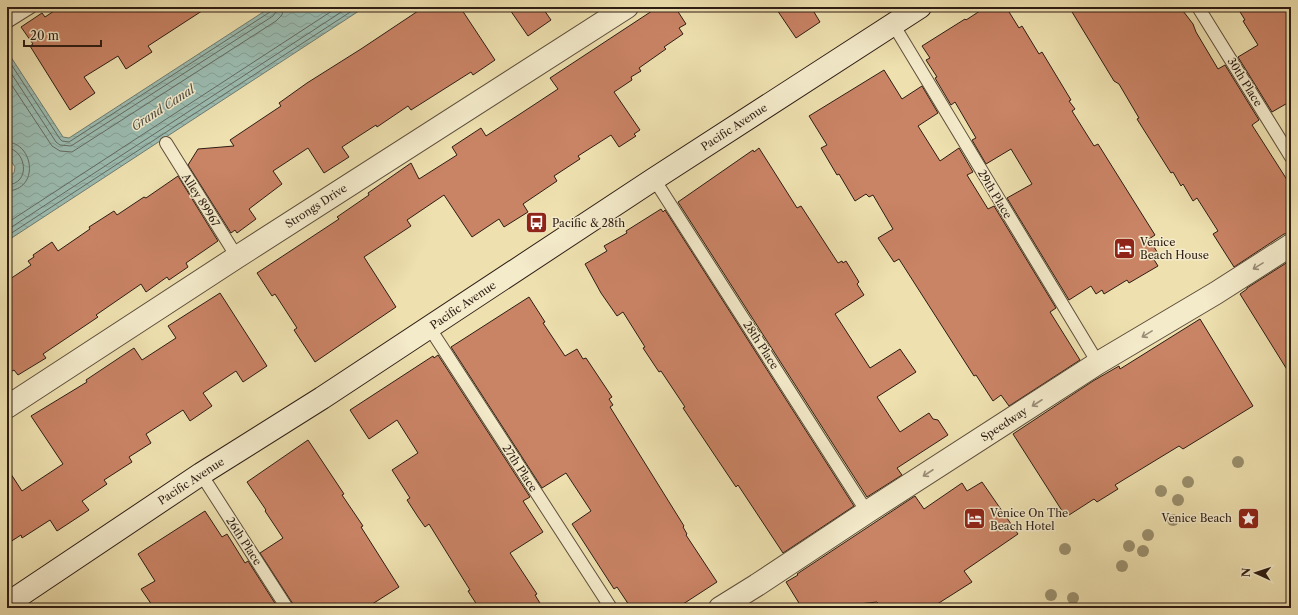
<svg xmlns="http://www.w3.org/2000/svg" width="1298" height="615" font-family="'Libre Caslon Text',serif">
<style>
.water{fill:url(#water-waves);stroke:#6f7c72}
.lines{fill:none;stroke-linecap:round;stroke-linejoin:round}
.shore{stroke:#646c62;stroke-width:1}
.building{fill:#c98365;stroke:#2e1d14}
.service-casing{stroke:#5e4e3b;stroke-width:14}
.minor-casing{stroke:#5e4e3b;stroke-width:24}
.secondary-casing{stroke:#2e1d14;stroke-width:24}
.service{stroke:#f4ebcb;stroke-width:12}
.minor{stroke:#f4ebcb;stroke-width:22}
.secondary{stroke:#f4ebcb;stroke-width:22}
.tree{fill:#9b906e}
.oneway{stroke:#9b8e79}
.labels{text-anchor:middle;stroke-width:3;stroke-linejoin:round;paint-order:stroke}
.street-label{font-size:11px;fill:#2e1d14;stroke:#f4ebcb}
.poi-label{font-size:11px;fill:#2e1d14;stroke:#f4ebcb;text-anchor:start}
.water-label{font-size:12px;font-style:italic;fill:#4f4d43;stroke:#f4ebcb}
</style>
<defs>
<pattern id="water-waves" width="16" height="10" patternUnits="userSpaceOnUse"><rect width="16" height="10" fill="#9bbcb1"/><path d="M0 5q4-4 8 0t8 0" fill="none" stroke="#86a197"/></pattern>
</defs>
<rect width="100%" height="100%" fill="#eee0af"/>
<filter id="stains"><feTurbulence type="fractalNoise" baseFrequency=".005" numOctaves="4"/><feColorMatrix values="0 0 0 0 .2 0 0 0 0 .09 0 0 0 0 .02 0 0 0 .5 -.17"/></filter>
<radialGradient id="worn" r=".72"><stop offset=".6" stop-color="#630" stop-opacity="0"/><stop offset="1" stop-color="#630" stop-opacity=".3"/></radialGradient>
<path class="water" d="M271 7H365L7 241V177L14 173 15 167 7 155V51L63 137 69 138Z"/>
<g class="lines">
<g class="shore">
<path d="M7 58 60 139 62 141 69 142 270 12 272 7"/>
<path d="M7 67 56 142 60 145 71 146 273 16 276 12 277 7"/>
<path d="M7 78 52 146 60 151 72 152 276 21 282 15 283 7"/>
<path d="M7 142C34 143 40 190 7 191"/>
<path d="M7 148C26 149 32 184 7 185"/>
<path d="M7 223 338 7"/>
<path d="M7 230 349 7"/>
<path d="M7 236 358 7"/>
</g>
</g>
<g class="building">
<path d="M60 7H208L148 46 152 52 126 69 118 56 84 77 95 93 70 110 30 46 33 44 21 27 42 13 45 17Z"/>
<path d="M424 7H460L495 60 473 75 471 72 411 110 408 106 377 127 376 125 342 147 349 157 324 173 308 148 273 171 282 184 249 209 256 219 237 233 235 230 231 233 188 165 198 149 234 146 230 140 281 106 279 103 307 83 361 49Z"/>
<path d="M508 7H542L551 20 528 36Z"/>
<path d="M658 7H675L686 24 679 28 683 34 664 47 666 49 639 68 641 71 631 77 632 80 614 92 640 130 634 134 636 136 619 147 611 135 578 156 580 159 554 176 557 181 523 204 528 212 504 227 499 219 472 237 444 195 407 220 411 226 364 257 396 307 315 362 294 330 297 328 275 294 272 296 257 273 339 219 337 217 369 195 368 193 411 163 419 179 457 155 452 147 481 128 486 136 520 114 558 89 550 78Z"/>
<path d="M775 7H811L820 22 796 38Z"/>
<path d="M986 7H1006L1019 28 1022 26 1039 54 1042 52 1071 100 1069 101 1075 109 1072 111 1094 146 1098 144 1155 235 1149 239 1159 255 1153 258 1158 266 1129 283 1127 280 1104 294 1102 290 1096 294 1091 286 1069 300 1007 198 1032 184 1011 149 986 164 972 140 976 138 955 102 951 105 935 78 937 77 926 60 930 58 922 46 965 19 966 20Z"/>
<path d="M1069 7H1180L1193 24 1196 32 1218 69 1225 65 1259 120 1252 125 1291 186V233L1284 234 1234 267 1213 234 1218 231 1197 198 1193 201 1183 184 1181 186 1173 172 1171 173 1137 119 1139 118 1119 84 1114 81Z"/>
<path d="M1237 7H1291V101L1272 112 1238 57 1258 45 1243 21 1245 20Z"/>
<path d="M884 70 902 99 922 86 938 113 918 126 940 161 959 148 973 172 967 175 988 209 994 206 1056 308 1050 312 1080 360 1009 406 1001 395 993 401 976 375 974 376 899 259 894 262 878 238 893 229 873 195 869 197 866 194 855 201 839 174 837 175 821 148 827 145 809 116Z"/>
<path d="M759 148 797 208 801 206 838 263 842 261 843 263 846 261 859 282 857 284 864 295 835 314 870 368 900 349 916 372 877 397 900 432 929 413 933 419 938 420 948 435 897 468 902 475 867 497 678 202 753 150 754 152Z"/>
<path d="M178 176 218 241 186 263 188 267 169 280 167 277 146 292 141 284 96 315 98 317 43 354 46 358 18 375 14 370 7 374V281L31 265 28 261 34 257 33 255 52 242 58 251 90 229 89 227 114 211 117 215 144 197 146 198Z"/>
<path d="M661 209 663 212 665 210 854 506 783 553 738 485 736 487 683 408 685 407 661 371 659 372 643 348 645 347 623 312 617 316 601 293 585 264 607 251 604 246 627 233 626 231Z"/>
<path d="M1291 260V376L1240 294 1247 289V288Z"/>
<path d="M220 293 267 366 243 382 236 371 203 393 212 406 190 421 183 410 146 434 151 443 129 457 132 462 104 480 107 484 82 501 89 510 57 531 50 520 22 538 21 535 7 544V468L22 491 63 464 31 416 87 382 86 380 134 348 142 360 176 338 168 326Z"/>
<path d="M529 297 545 322 543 323 565 356 577 349 583 359 586 358 612 397 609 399 613 405 610 407 684 526 683 527 687 534 686 535 717 582 677 608H631L617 587 614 589 572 524 591 511 566 473 542 488 451 347Z"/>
<path d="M1200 319 1253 406 1183 449 1179 446 1115 485 1118 489 1097 502 1094 499 1066 517 1013 434 1093 381 1119 366 1120 369Z"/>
<path d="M438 355 530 497 523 501 543 532 510 553 537 594 535 595 543 608H479L468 591 470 590 429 524 425 527 418 517 407 500 410 498 392 470 418 453 397 420 369 439 350 410 433 356 434 358Z"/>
<path d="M308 440 344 494 342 495 363 526 361 527 399 587 366 608H294L293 604 260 553 283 538 265 511 266 510 247 482Z"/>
<path d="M982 482 1018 534 964 571 972 582 931 608H881L877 602 840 606 837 608H802L786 582 798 575 797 574 915 496 924 509 962 483 967 491Z"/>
<path d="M205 511 222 537 227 534 245 563 248 561 278 608H154L141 589 155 581 138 554Z"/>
</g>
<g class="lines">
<defs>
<g id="service">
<path d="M1198 7 1291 157"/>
<path d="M7 22 31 7"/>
<path d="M893 24 1098 363"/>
<path d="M166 143 237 257"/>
<path d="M654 179 867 512"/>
<path d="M429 327 611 608"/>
<path d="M201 474 287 608"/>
</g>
<g id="minor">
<path d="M7 407 237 257 627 7"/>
<path d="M720 608 757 585 867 512 1098 363 1216 293 1291 245"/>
</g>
<path id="secondary" d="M7 604 201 474 322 398 654 179 920 7"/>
</defs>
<use href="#service" class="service-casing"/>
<use href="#minor" class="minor-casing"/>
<use href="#secondary" class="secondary-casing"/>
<use href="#service" class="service"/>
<use href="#minor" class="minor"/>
<use href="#secondary" class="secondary"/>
</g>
<g class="tree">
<circle cx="1238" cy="462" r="6"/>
<circle cx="1188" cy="482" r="6"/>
<circle cx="1161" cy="491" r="6"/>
<circle cx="1178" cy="500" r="6"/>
<circle cx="1173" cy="520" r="6"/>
<circle cx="1148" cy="535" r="6"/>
<circle cx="1129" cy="546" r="6"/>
<circle cx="1065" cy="549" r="6"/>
<circle cx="1143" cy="551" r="6"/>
<circle cx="1122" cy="566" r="6"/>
<circle cx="1051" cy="595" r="6"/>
<circle cx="1073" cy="598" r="6"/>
</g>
<defs><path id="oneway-shaft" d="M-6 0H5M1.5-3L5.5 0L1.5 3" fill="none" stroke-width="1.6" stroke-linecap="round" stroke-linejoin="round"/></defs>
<g class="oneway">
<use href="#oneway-shaft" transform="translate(1258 266) rotate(148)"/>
<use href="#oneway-shaft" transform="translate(1147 334) rotate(149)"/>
<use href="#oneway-shaft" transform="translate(1037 403) rotate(147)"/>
<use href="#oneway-shaft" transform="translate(928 473) rotate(147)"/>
</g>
<defs>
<symbol id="bus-square" viewBox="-11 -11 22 22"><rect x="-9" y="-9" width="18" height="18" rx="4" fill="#8f2418" stroke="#f4ebcb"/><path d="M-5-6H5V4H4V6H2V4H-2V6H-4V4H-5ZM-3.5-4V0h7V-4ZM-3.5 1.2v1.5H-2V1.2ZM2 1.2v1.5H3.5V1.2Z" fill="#fff"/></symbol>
<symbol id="hotel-square" viewBox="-11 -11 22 22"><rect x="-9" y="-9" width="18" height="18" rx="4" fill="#8f2418" stroke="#f4ebcb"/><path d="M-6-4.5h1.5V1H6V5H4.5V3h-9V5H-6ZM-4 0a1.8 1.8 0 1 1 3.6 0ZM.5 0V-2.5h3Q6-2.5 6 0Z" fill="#fff"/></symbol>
<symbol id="sight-square" viewBox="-11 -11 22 22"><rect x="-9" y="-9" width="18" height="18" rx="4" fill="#8f2418" stroke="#f4ebcb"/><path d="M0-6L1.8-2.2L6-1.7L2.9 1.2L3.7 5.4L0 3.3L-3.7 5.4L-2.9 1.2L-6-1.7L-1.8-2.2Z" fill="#fff"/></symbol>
</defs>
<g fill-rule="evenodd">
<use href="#bus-square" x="524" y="210" width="25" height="25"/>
<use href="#hotel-square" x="1112" y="236" width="25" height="25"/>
<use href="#sight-square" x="1236" y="506" width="25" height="25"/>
<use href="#hotel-square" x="962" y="506" width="25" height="25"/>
</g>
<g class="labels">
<g class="street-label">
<text transform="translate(1245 82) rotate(58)" y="4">30th Place</text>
<text transform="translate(734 127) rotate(-33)" y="4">Pacific Avenue</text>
<text transform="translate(995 194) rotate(59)" y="4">29th Place</text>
<text transform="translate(201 200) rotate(58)" y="4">Alley 89967</text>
<text transform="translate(316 206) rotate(-33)" y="4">Strongs Drive</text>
<text transform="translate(463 305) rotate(-34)" y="4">Pacific Avenue</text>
<text transform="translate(761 345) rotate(57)" y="4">28th Place</text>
<text transform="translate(1004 424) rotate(-33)" y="4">Speedway</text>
<text transform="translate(520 468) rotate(57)" y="4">27th Place</text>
<text transform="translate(191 481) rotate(-33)" y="4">Pacific Avenue</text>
<text transform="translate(244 541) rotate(57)" y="4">26th Place</text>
</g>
<g class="poi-label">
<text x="552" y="227">Pacific &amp; 28th</text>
<text x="1140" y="246">Venice<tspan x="1140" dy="13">Beach House</tspan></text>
<text x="990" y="517">Venice On The<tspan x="990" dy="13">Beach Hotel</tspan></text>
<text x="1232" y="522" text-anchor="end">Venice Beach</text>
</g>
<g class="water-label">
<text transform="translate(163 108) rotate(-33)" y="4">Grand Canal</text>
</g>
</g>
<rect width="1298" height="615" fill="none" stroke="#eee0af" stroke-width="24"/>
<rect x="8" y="8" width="1282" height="599" fill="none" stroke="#2e1d14" stroke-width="2"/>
<rect x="12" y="12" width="1274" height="591" fill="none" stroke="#2e1d14"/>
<g transform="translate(1256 573) rotate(273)" stroke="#f4ebcb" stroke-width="3" paint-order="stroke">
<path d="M0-3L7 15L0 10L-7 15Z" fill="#2e1d14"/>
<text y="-6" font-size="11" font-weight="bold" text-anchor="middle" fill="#2e1d14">N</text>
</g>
<path d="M24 40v6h77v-6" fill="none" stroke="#2e1d14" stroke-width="2"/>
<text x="30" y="40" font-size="12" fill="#2e1d14" stroke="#f4ebcb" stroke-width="3" paint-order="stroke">20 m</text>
<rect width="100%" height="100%" filter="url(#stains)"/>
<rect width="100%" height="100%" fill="url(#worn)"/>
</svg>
